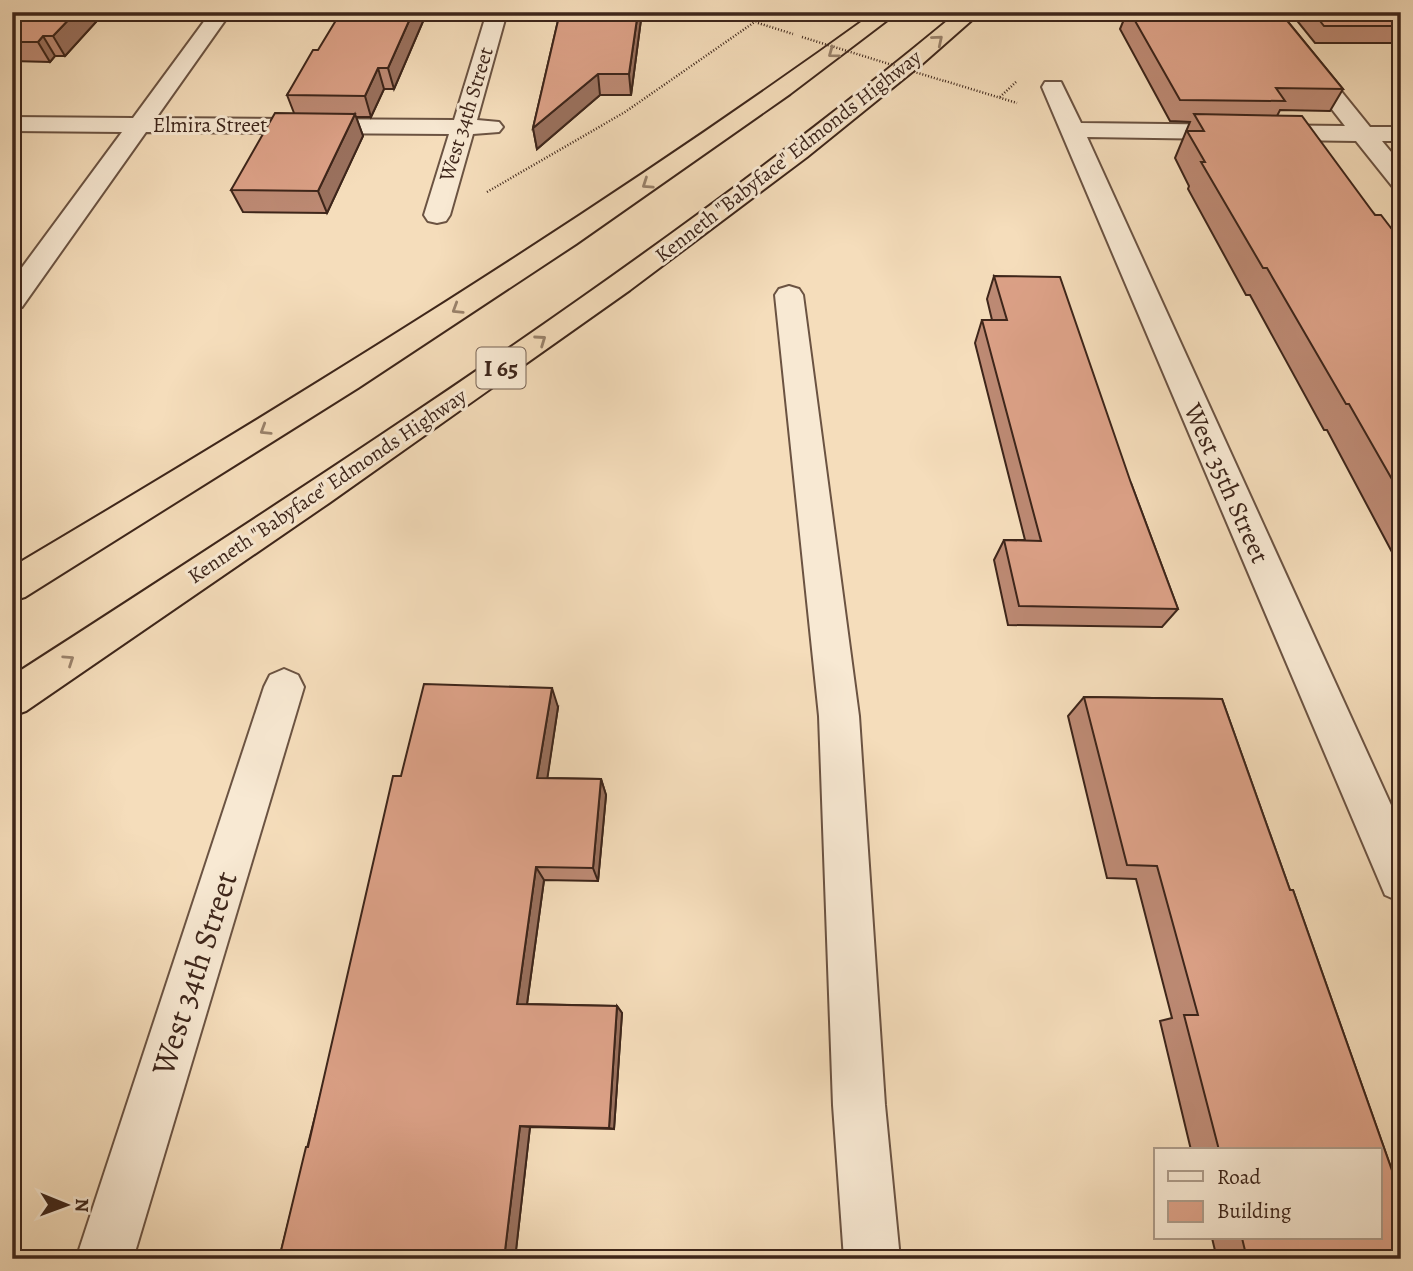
<svg xmlns="http://www.w3.org/2000/svg" width="1413" height="1271" font-family="Alegreya,serif">
<style>
.lines{fill:none;stroke-linecap:round;stroke-linejoin:round}
.minor-casing{stroke:#6b5342;stroke-width:4}
.highway-casing{stroke:#3d251a;stroke-width:4}
.path{stroke:#3d251a;stroke-width:2.5;stroke-dasharray:1 2;stroke-linecap:butt}
.minor{fill:#f8e9d3;fill-rule:evenodd}
.highway{fill:#f5ddbb;fill-rule:evenodd}
.path-bridge{stroke:#3d251a;stroke-width:2.5;stroke-dasharray:1 2;stroke-linecap:butt}
.wall{fill:#bd8a74;stroke:#3d251a;stroke-width:2}
.shaded-wall{fill:#9a715e;stroke:#3d251a;stroke-width:2}
.building{fill:#dca187;stroke:#3d251a;stroke-width:2}
.oneway{stroke:#99816a}
.labels{text-anchor:middle;stroke-width:6;stroke-linejoin:round;paint-order:stroke}
.far-street-label{font-size:21px;fill:#3d251a;stroke:#f8e9d3}
.shield{fill:#f8e9d3;stroke:#756052;stroke-width:2}
.shield-label{font-size:24px;font-weight:bold;fill:#3d251a}
.street-label{font-size:26px;fill:#3d251a;stroke:#f8e9d3}
.near-street-label{font-size:32px;fill:#3d251a;stroke:#f8e9d3}
</style>
<rect width="100%" height="100%" fill="#f5ddbb"/>
<filter id="stains"><feTurbulence type="fractalNoise" baseFrequency=".00286" numOctaves="4"/><feColorMatrix values="0 0 0 0 .2 0 0 0 0 .09 0 0 0 0 .02 0 0 0 .5 -.17"/></filter>
<radialGradient id="worn" r=".72"><stop offset=".6" stop-color="#630" stop-opacity="0"/><stop offset="1" stop-color="#630" stop-opacity=".3"/></radialGradient>
<g class="lines">
<defs>
<g id="minor">
<path d="M211 12H231L156 118 454 120 487 12H507L477 120 499 122 503 127 499 132 473 134 450 215 446 221 437 223 428 221 424 215 449 134 146 132 22 307 12 310V281L122 132 12 131V117L133 118Z"/>
<path d="M1256 12H1277L1370 127H1401V141H1382L1401 164V188L1392 186 1356 141 1087 137 1401 827V902L1385 895 1042 87 1045 82H1061L1081 123 1345 126Z"/>
<path d="M789 286 799 289 803 295 859 716 885 1105 900 1259H844L833 1105 819 716 775 295 779 289Z"/>
<path d="M284 669 298 675 304 687 133 1259H76L264 687 270 675Z"/>
</g>
<g id="highway">
<path d="M875 12H898L790 94 576 244 358 388 25 597 12 601V567C307 392 597 213 875 12Z"/>
<path d="M958 12H981L922 64 807 157 630 290 329 503 26 711 12 716V676C335 467 662 258 958 12Z"/>
</g>
</defs>
<use href="#minor" class="minor-casing"/>
<use href="#highway" class="highway-casing"/>
<g class="path">
<path d="M758 23 793 34"/>
<path d="M945 81 1017 103"/>
<path d="M1000 97 1016 82"/>
<path d="M487 192 625 112 769 12"/>
</g>
<use href="#minor" class="minor"/>
<use href="#highway" class="highway"/>
<path class="path-bridge" d="M802 37 944 81"/>
</g>
<g class="wall">
<path d="M12 12H105L65 56H55L50 62 12 61Z"/>
<path d="M427 12 394 89H384L371 117H356L363 136 327 213 243 212 231 190 294 113 287 95 318 50Z"/>
<path d="M560 12H642L631 95H600L537 149 533 128Z"/>
<path d="M1127 12H1280L1343 89 1330 111 1280 110 1277 116 1401 241V569L1327 430H1324L1250 295H1246L1188 189 1189 186 1175 158 1190 122 1170 121 1120 29Z"/>
<path d="M1290 12H1401V43H1315Z"/>
<path d="M994 276 1131 483 1178 609 1162 627 1008 625 994 560 1004 540H1025L975 343 982 320H992L987 299Z"/>
<path d="M1084 697 1222 699 1290 890H1293L1401 1196V1259H1217L1212 1238H1380V1150H1191L1160 1021 1172 1018 1136 879 1107 878 1068 716Z"/>
<path d="M558 707 547 778 601 779 606 795 598 881 544 880 527 1004 617 1006 622 1013 614 1129 530 1127 515 1259H279L401 776Z"/>
</g>
<g class="shaded-wall">
<path d="M76 12H105L65 56 53 36Z"/>
<path d="M413 12H427L394 89 388 68Z"/>
<path d="M638 12H642L631 95 629 74Z"/>
<path d="M43 36 55 56 50 62 38 42Z"/>
<path d="M378 68 384 89 371 117 365 96Z"/>
<path d="M598 74 600 95 537 149 533 128Z"/>
<path d="M355 114 363 136 327 213 318 191Z"/>
<path d="M552 688 558 707 545 794 537 778Z"/>
<path d="M601 779 606 795 598 881 593 868Z"/>
<path d="M536 867 544 880 526 1011 517 1004Z"/>
<path d="M617 1006 622 1013 614 1129 609 1128Z"/>
<path d="M520 1126 530 1127 515 1259H504Z"/>
</g>
<g class="building">
<path d="M12 12H76L53 36H43L38 42H12Z"/>
<path d="M341 12H413L388 68H378L365 96 287 95 313 50H318Z"/>
<path d="M560 12H638L629 74H598L533 128Z"/>
<path d="M1130 12H1280L1343 89 1276 88 1285 101 1180 100Z"/>
<path d="M1313 12H1401V26H1324Z"/>
<path d="M275 113 355 114 318 191 231 190Z"/>
<path d="M1194 114 1302 116 1375 215H1381L1401 241V495L1349 404H1346L1267 268H1263L1201 162H1205L1187 131H1204Z"/>
<path d="M994 276 1060 277 1131 483 1178 609 1019 606 1004 540 1041 541 982 320H1007Z"/>
<path d="M424 684 552 688 537 778 601 779 593 868 536 867 517 1004 617 1006 609 1128 520 1126 504 1259H279L306 1147H308L393 776H401Z"/>
<path d="M1084 697 1222 699 1290 890H1293L1401 1196V1259H1247L1242 1238H1380V1150H1219L1184 1015H1198L1157 866 1127 865Z"/>
</g>
<defs><path id="oneway-chevron" d="M-2-3.5L2.5 0L-2 3.5" fill="none" stroke-width="1.6" stroke-linecap="round" stroke-linejoin="round" transform="scale(1.75)"/></defs>
<g class="oneway">
<use href="#oneway-chevron" transform="translate(938 40) rotate(-40)"/>
<use href="#oneway-chevron" transform="translate(833 53) rotate(144)"/>
<use href="#oneway-chevron" transform="translate(647 184) rotate(146)"/>
<use href="#oneway-chevron" transform="translate(457 309) rotate(148)"/>
<use href="#oneway-chevron" transform="translate(541 340) rotate(-35)"/>
<use href="#oneway-chevron" transform="translate(265 430) rotate(148)"/>
<use href="#oneway-chevron" transform="translate(69 660) rotate(-34)"/>
</g>
<g class="labels">
<g class="far-street-label">
<text transform="translate(466 114) rotate(-73)" y="7">West 34th Street</text>
<text x="210" y="132">Elmira Street</text>
<text transform="translate(788 156) rotate(-38)" y="7">Kenneth "Babyface" Edmonds Highway</text>
<text transform="translate(327 486) rotate(-34)" y="7">Kenneth "Babyface" Edmonds Highway</text>
</g>
<rect class="shield" x="476.5" y="347.5" width="49" height="41" rx="5"/>
<g class="shield-label">
<text x="501" y="376">I 65</text>
</g>
<g class="street-label">
<text transform="translate(1227 483) rotate(66)" y="9">West 35th Street</text>
</g>
<g class="near-street-label">
<text transform="translate(194 973) rotate(-72)" y="11">West 34th Street</text>
</g>
</g>
<rect width="1413" height="1271" fill="none" stroke="#f5ddbb" stroke-width="42"/>
<rect x="14" y="14" width="1385" height="1243" fill="none" stroke="#3d251a" stroke-width="3.5"/>
<rect x="21" y="21" width="1371" height="1229" fill="none" stroke="#3d251a" stroke-width="2"/>
<rect x="1154" y="1148" width="228" height="91" fill="#f8e9d3" stroke="#ad9b89" stroke-width="2"/>
<rect x="1168" y="1171" width="35" height="10" fill="#f8e9d3" stroke="#ad9b89" stroke-width="2"/>
<text x="1217" y="1184" font-size="21" fill="#3d251a">Road</text>
<rect x="1168" y="1201" width="35" height="21" fill="#dca187" stroke="#ad9b89" stroke-width="2"/>
<text x="1217" y="1218" font-size="21" fill="#3d251a">Building</text>
<g transform="translate(66 1205) rotate(91)" stroke="#f8e9d3" stroke-width="5" paint-order="stroke">
<path d="M0-5L12 26L0 18L-12 26Z" fill="#3d251a"/>
<text y="-10" font-size="19" font-weight="bold" text-anchor="middle" fill="#3d251a">N</text>
</g>
<rect width="100%" height="100%" filter="url(#stains)"/>
<rect width="100%" height="100%" fill="url(#worn)"/>
</svg>
